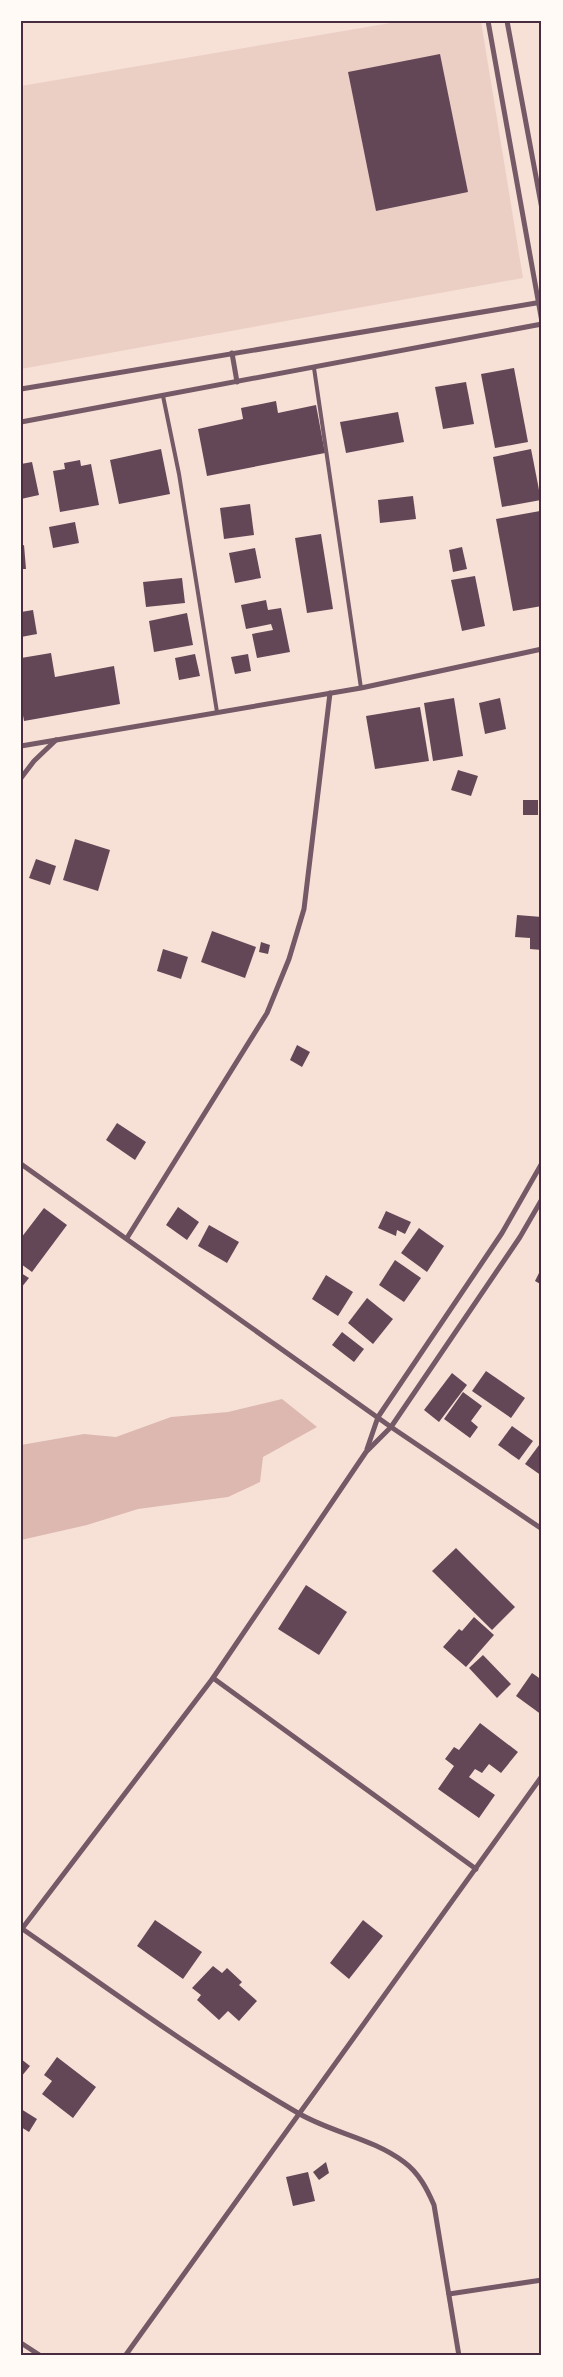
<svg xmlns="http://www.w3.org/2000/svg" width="563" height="2377" font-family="Inter,sans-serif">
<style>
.green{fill:#ebcfc5}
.water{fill:#dcb8b0}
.building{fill:#644757}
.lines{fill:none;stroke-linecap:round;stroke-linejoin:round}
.service{stroke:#755966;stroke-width:4}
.minor{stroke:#755966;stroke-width:5}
.neatline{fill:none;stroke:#4a2c40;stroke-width:2}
</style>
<rect width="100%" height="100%" fill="#f7e1d7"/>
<path class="green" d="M402 21H481L523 278 21 369V86Z"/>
<path class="water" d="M282 1399 317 1427 263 1457 260 1482 228 1497 138 1509 87 1525 21 1540V1445L84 1434 116 1437 171 1417 228 1412Z"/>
<g class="building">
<path d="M440 54 468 192 376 211 348 72Z"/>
<path d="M514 368 528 442 495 448 481 374Z"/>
<path d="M466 382 474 424 443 429 435 387Z"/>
<path d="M276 401 278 413 316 405 325 453 207 476 198 429 243 419 241 408Z"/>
<path d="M398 412 404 442 346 453 340 422Z"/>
<path d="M161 449 170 494 119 504 110 460Z"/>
<path d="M531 449 541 500 502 507 493 457Z"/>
<path d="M80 460 81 466 91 464 99 505 60 512 53 471 65 469 64 463Z"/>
<path d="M32 462 39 495 21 499V464Z"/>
<path d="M413 496 416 519 380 523 378 500Z"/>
<path d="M250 504 254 535 224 539 220 508Z"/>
<path d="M540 511 542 523V606L513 611 496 519Z"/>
<path d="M75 522 79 543 53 548 49 527Z"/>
<path d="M321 534 333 609 307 613 295 538Z"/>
<path d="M24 545 26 569H21V546Z"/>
<path d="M462 547 467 569 453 572 449 550Z"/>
<path d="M255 548 261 578 235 583 229 553Z"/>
<path d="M475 576 485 626 462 631 451 580Z"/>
<path d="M182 578 185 603 146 607 143 582Z"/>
<path d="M266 600 268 610 281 608 290 652 257 658 252 634 273 630 271 624 246 629 241 605Z"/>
<path d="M33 610 37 634 21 637V612Z"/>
<path d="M187 613 193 645 154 652 149 621Z"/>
<path d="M51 653 55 677 114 666 120 704 24 721 21 704V658Z"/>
<path d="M195 654 200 676 179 680 175 658Z"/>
<path d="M248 654 251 671 235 674 231 657Z"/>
<path d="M454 698 463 756 433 761 424 703Z"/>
<path d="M500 698 506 729 485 734 479 703Z"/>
<path d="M420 707 429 761 375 769 366 716Z"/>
<path d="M458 770 478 776 471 796 451 790Z"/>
<rect x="523" y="800" width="15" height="15"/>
<path d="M75 839 110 850 98 891 63 880Z"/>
<path d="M36 859 56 866 50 885 29 878Z"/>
<path d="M517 915 542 917V950L530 949V938L515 937Z"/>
<path d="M212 931 256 947 245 978 201 962Z"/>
<path d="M261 942 270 945 268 954 259 952Z"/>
<path d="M163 949 188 957 181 979 157 971Z"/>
<path d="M297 1045 310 1052 302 1067 290 1060Z"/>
<path d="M117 1123 146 1142 135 1160 106 1140Z"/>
<path d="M178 1207 199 1222 187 1240 166 1225Z"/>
<path d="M44 1208 67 1225 32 1272 21 1264V1238Z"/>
<path d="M386 1211 411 1222 405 1234 397 1230 396 1236 378 1228Z"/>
<path d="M209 1225 239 1242 227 1263 198 1246Z"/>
<path d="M419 1228 444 1246 427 1272 401 1253Z"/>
<path d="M395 1260 421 1278 404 1302 379 1285Z"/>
<path d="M542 1267V1285L535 1281Z"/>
<path d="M21 1273 29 1278 21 1288Z"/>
<path d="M326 1275 353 1292 338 1316 312 1299Z"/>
<path d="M367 1298 393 1319 373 1344 348 1323Z"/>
<path d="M342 1332 364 1349 354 1362 332 1345Z"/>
<path d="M486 1371 525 1398 511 1418 472 1391Z"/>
<path d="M452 1373 467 1385 439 1422 424 1410Z"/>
<path d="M463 1392 482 1406 471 1421 478 1427 470 1438 444 1419Z"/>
<path d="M512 1426 533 1441 519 1460 498 1445Z"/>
<path d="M542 1441V1476L525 1464Z"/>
<path d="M456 1548 515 1607 492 1630 432 1571Z"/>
<path d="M306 1585 347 1612 319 1655 278 1629Z"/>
<path d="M474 1617 494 1635 466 1667 443 1647 459 1629 462 1631Z"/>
<path d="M483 1655 511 1684 497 1698 469 1668Z"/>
<path d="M532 1673 542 1680V1715L516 1696Z"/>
<path d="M480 1723 518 1752 501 1773 489 1764 482 1773 475 1769 469 1777 495 1795 479 1818 438 1789 454 1766 445 1759 454 1747 459 1750Z"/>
<path d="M155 1920 202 1952 183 1979 137 1946Z"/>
<path d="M363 1920 383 1936 349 1979 330 1963Z"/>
<path d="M213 1966 222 1973 227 1968 242 1982 239 1985 257 2001 239 2021 228 2011 219 2020 197 2000 201 1995 192 1988Z"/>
<path d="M57 2057 96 2087 73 2118 42 2094 52 2081 44 2075Z"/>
<path d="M21 2059 30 2066 21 2077Z"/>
<path d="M21 2109 37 2119 29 2132 21 2127Z"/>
<path d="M326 2162 329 2173 319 2180 313 2172Z"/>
<path d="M308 2172 315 2201 293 2206 286 2177Z"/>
</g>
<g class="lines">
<g class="service">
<path d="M314 368 361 688"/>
<path d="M163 396 179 474 217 712"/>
</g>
<g class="minor">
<path d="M488 21 542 322"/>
<path d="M507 21 542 209"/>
<path d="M232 353 237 382"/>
<path d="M21 389 542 302"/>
<path d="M21 422 542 324"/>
<path d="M21 746 361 688 542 649"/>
<path d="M21 778 34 761 56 740"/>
<path d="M21 1164 391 1427 542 1529"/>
<path d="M127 1238 267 1013 289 959 304 909 330 693"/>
<path d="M367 1449 378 1417 502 1233 542 1163"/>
<path d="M213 1678 476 1869"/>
<path d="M21 1928C112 1991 203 2058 298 2113 332 2133 372 2138 404 2162 419 2173 427 2189 434 2205L459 2356"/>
<path d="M21 1930 213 1678 366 1452 391 1427 520 1237 542 1199"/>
<path d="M449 2294 542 2280"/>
<path d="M21 2343 41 2356"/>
<path d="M125 2356 542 1776"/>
</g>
</g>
<rect width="563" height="2377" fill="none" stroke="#fffaf5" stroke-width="45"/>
<rect x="22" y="22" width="518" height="2332" class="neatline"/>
</svg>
